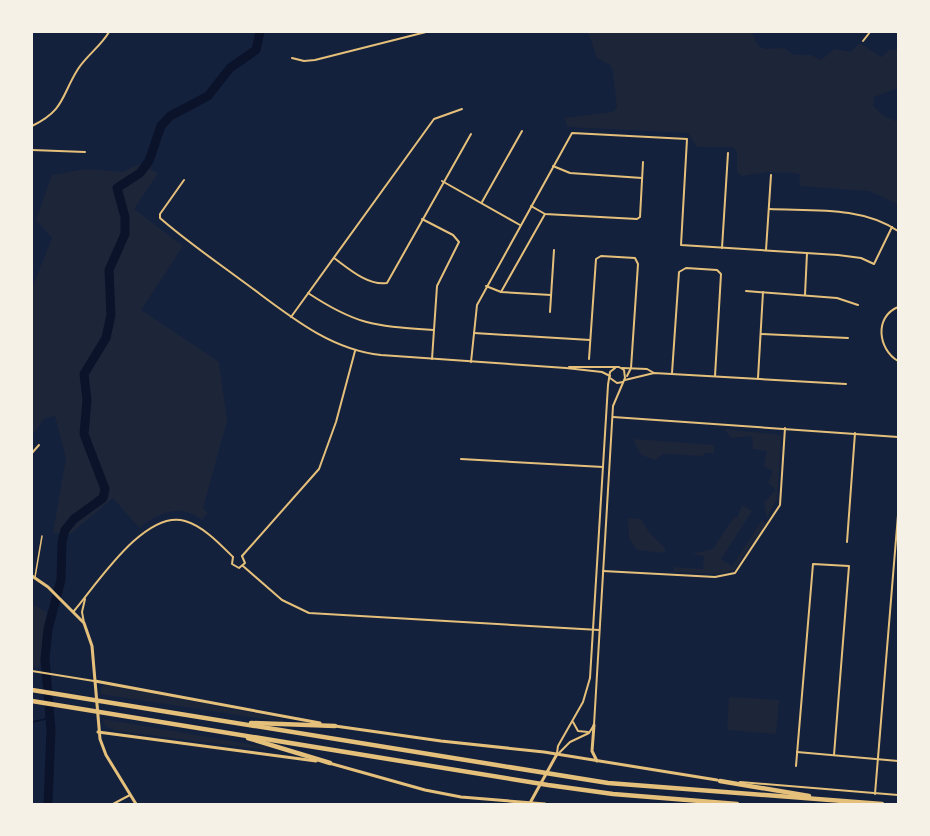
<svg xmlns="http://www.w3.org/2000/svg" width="930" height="836" font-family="'Nunito Sans',sans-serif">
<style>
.green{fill:#1d2539}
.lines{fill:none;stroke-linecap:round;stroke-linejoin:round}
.stream{stroke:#0b132b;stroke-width:1.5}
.river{stroke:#0b132b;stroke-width:9}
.service{stroke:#e5c07b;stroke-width:1.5}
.minor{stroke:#e5c07b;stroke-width:2}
.tertiary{stroke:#e5c07b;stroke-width:3}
.motorway{stroke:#e5c07b;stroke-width:4.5}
</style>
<rect width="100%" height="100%" fill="#14213d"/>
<g class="green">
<path d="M588 32H752L758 46 765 49 784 48 794 55H811L821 60 834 49 851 52 860 43 881 57 890 50H898V88L874 97 873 106 884 116 898 122V204L869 191 799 186 800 175 797 173 767 172 742 176 737 172V152L733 147H697L688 133 568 127 564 118 613 112 617 107 613 71 610 65 597 58Z"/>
<path d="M140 164 158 173 134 209 183 246 141 310 219 362 227 421 203 508 208 513 202 520C181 503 158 513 139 528L113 498 70 534 53 533 66 458 55 416 44 419 32 436V288L52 238 36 220 52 175 86 169 122 172Z"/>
<path d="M724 429 781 435 777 499 767 518 764 503 776 490 768 483 773 471 764 466 767 451 753 449 752 436 731 438Z"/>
<path d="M633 439 714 445V453H704V456L663 454 655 460 641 455Z"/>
<path d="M742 505 752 511 721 559 732 566 762 520 766 523 734 570 719 574 674 572V567L703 569 704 556 691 554 713 549 734 517 737 518Z"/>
<path d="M628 518 641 519 650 534 665 548V553L637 550 629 538Z"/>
<path d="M32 604 47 612 39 668 32 667Z"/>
<path d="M111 685 283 719V722L100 694 102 686Z"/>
<path d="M729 697 779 700 776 734 727 730Z"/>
<path d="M103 719 266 747V750L118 731 105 726Z"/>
</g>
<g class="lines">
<path class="stream" d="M32 722 50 718"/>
<path class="river" d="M48 804 51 730 45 659 48 629 61 580 62 542 65 530 74 519 103 498 105 489 84 434 87 400 84 374 106 338 111 315 109 270 125 234V217L117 188 140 173 149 161 161 126 170 116 208 96 230 68 256 50 260 32"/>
<path class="service" d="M35 577 42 536"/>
<g class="minor">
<path d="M863 41 870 32"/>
<path d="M292 58 304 61 315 60 426 32"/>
<path d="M32 126C65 110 61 96 78 69 87 55 101 46 109 32"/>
<path d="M32 150 85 152"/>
<path d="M553 166 570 173 642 178"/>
<path d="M184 180 160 214V218C185 240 214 260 241 280 284 311 326 349 381 355L566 368 602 372 610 376"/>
<path d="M442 181 520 225"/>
<path d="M482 202 522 131"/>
<path d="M531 206 545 214 637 219 640 217 643 162"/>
<path d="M769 209C812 211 862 206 898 231"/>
<path d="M422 219 453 235 459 242 437 286 432 359"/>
<path d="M722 248 728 153"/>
<path d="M766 250 771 175"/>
<path d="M334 258C349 269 368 286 387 283L471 134"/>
<path d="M486 286 501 292 551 295"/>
<path d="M746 291 837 298 858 305"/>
<path d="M501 292 545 214"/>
<path d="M308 293C358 326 376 326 433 330"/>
<path d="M805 295 807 253"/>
<path d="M898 307C874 317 878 349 898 361"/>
<path d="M550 312 554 250"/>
<path d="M291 317 434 119 462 109"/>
<path d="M474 333 590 340"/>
<path d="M761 334 848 338"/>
<path d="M589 359 596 259 601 256 635 258 638 264 631 368 627 376"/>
<path d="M471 362 477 305 572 133 687 139 681 245 838 255 861 258 874 264 892 227"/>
<path d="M622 368 647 369 654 373"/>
<path d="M672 373 679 272 686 268 717 270 721 274 715 376"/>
<path d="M610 378 617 383 623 382"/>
<path d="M758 378 763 292"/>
<path d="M625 380 654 373 846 384"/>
<path d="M613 417 898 437"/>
<path d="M32 453 39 445"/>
<path d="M461 459 603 467"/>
<path d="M847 542 855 433"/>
<path d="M242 556 319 469 336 422 355 351"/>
<path d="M233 557 232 564 239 568 245 563 242 556"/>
<path d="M243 566 282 600 309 613 599 630"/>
<path d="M603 571 715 577 735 573 780 505 785 428"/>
<path d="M74 611C97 584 145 509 185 521 203 526 220 544 233 557"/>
<path d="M84 623 82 612 85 599"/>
<path d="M32 671 94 681"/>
<path d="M573 722 578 731 588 732"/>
<path d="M797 752 898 761"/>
<path d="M557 753 558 746 583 702 590 678 608 385 610 372 615 368"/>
<path d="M558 754 570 742 589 733 594 725 613 406 625 378 624 370 619 367H569"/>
<path d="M796 766 813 564 849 566 834 755"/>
<path d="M740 782 898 795"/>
<path d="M875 794 898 515"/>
<path d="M113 804 130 795"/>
</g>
<g class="tertiary">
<path d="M32 576 48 587 84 623 92 646 100 739 106 755 136 804"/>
<path d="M95 681 320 723"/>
<path d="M594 725 592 751 597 761"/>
<path d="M335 726 441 741 544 752 717 780"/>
<path d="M98 732 316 761"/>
<path d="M329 763 425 790 461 797 545 804"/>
<path d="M530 803 557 754"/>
</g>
<g class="motorway">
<path d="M32 690 608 783 882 804"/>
<path d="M32 701 548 785 613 794 737 804"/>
<path d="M251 723 335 726"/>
<path d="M248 738 330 763"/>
<path d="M720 781 809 796"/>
</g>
</g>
<rect width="930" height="836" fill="none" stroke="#f6f1e7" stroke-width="66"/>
</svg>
